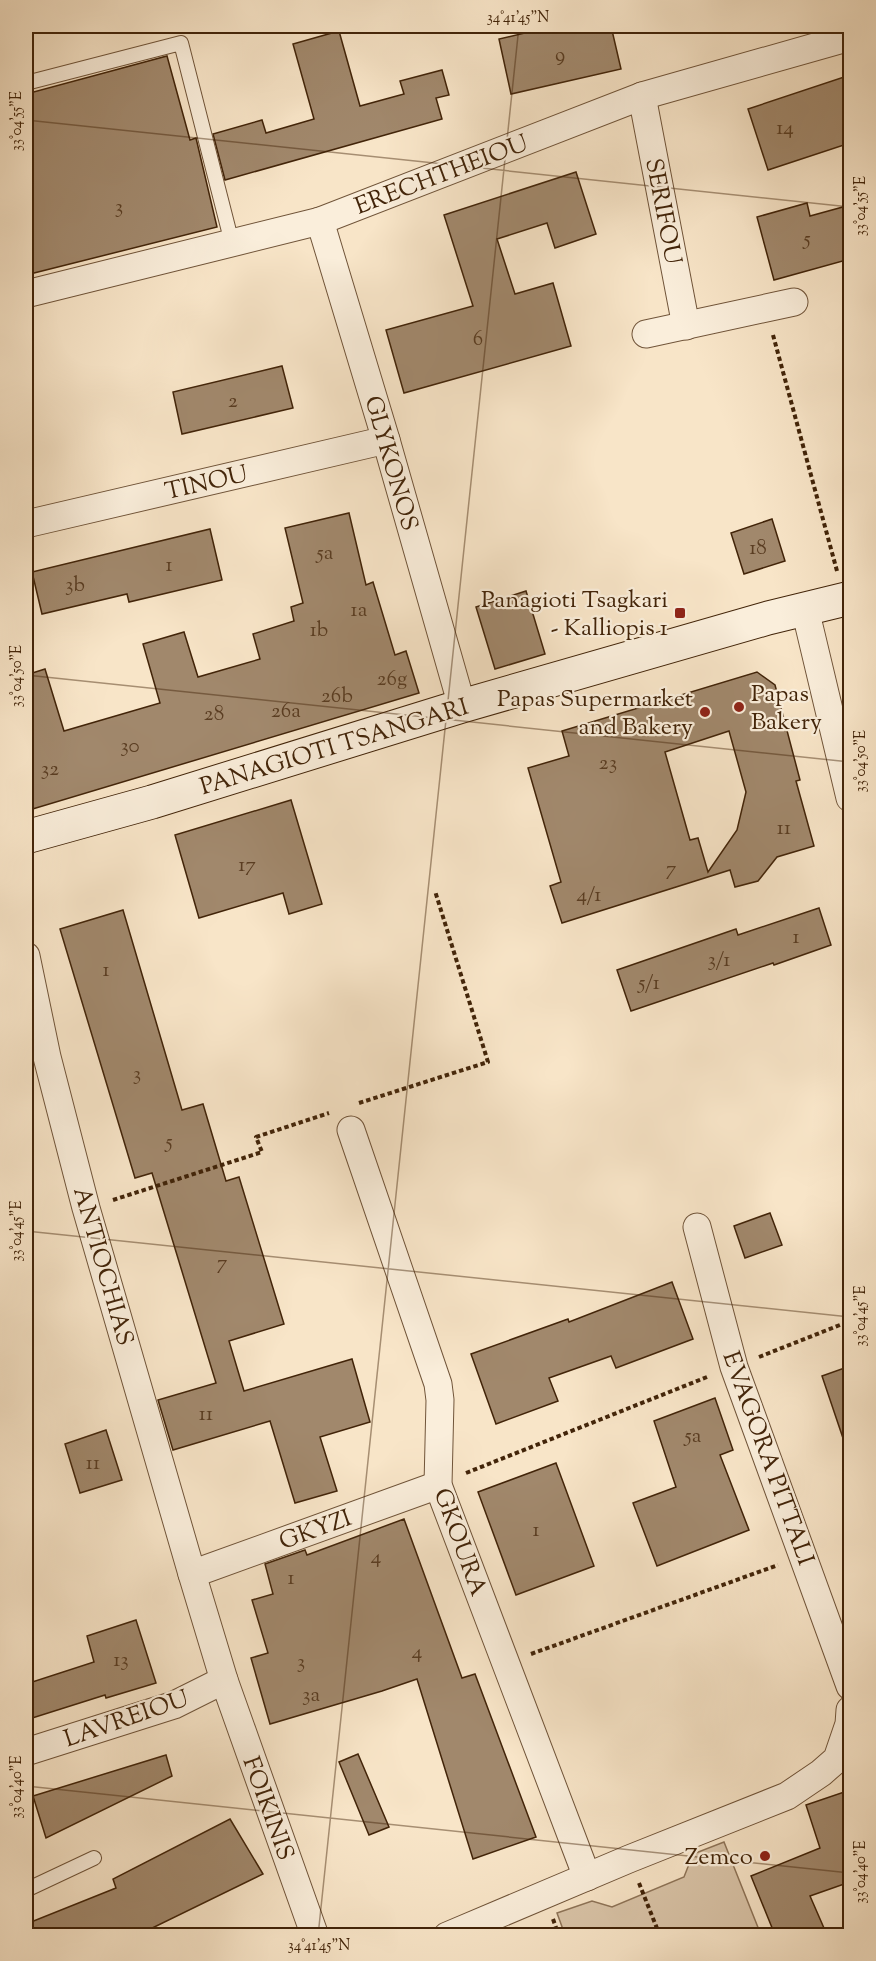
<svg xmlns="http://www.w3.org/2000/svg" width="876" height="1961" font-family="'Sorts Mill Goudy',serif">
<style>
.green{fill:#d9c4a8;stroke:#8e7458;stroke-width:1.5}
.building{fill:#a1886c;stroke:#422409;stroke-width:1.5;fill-rule:evenodd}
.lines{fill:none;stroke-linecap:round;stroke-linejoin:round}
.service-casing{stroke:#705439;stroke-width:16}
.minor-casing{stroke:#705439;stroke-width:29}
.secondary-casing{stroke:#422409;stroke-width:35}
.path{stroke:#422409;stroke-width:4;stroke-dasharray:4.5 3;stroke-linecap:butt}
.service{stroke:#faeedb;stroke-width:14}
.minor{stroke:#faeedb;stroke-width:27}
.secondary{stroke:#faeedb;stroke-width:33}
.ticks{fill:none;stroke:#422409;stroke-width:1.5;stroke-opacity:0.45}
.poi-dot{fill:#8f2418;stroke:#faeedb;stroke-width:2}
.labels{text-anchor:middle;stroke-width:4.5;stroke-linejoin:round;paint-order:stroke}
.number-label{font-size:21px;fill:#5a3d22}
.street-label{font-size:24px;fill:#422409;stroke:#faeedb}
.poi-label{font-size:24px;fill:#422409;stroke:#faeedb;text-anchor:end}
.neatline{fill:none;stroke:#422409;stroke-width:2}
.ticks-label{font-size:15px;text-anchor:middle;fill:#422409}
</style>
<rect width="100%" height="100%" fill="#f8e5c8"/>
<filter id="stains"><feTurbulence type="fractalNoise" baseFrequency=".00333" numOctaves="4"/><feColorMatrix values="0 0 0 0 .2 0 0 0 0 .09 0 0 0 0 .02 0 0 0 .5 -.17"/></filter>
<radialGradient id="worn" r=".72"><stop offset=".6" stop-color="#630" stop-opacity="0"/><stop offset="1" stop-color="#630" stop-opacity=".3"/></radialGradient>
<path class="green" d="M724 1842 761 1935H565L557 1913 592 1901 612 1907 684 1877 693 1854Z"/>
<g class="building">
<path d="M542 26H611L621 69 511 94 499 39 542 29Z"/>
<path d="M339 31 360 106 404 94 400 81 442 70 449 95 436 98 442 119 225 180 213 134 262 120 266 133 314 119 293 44Z"/>
<path d="M167 56 190 140 196 138 217 227 26 275V94Z"/>
<path d="M850 75V143L768 170 748 109Z"/>
<path d="M576 172 596 234 555 248 547 223 497 239 515 294 553 283 571 346 404 393 386 330 473 306 444 215Z"/>
<path d="M807 203 810 216 850 205V259L774 280 757 217Z"/>
<path d="M282 366 293 408 182 434 173 392Z"/>
<path d="M349 513 366 585 373 582 395 655 406 651 419 693 26 811V675L45 669 64 731 160 703 143 644 184 632 198 677 260 659 253 634 294 621 291 607 303 603 285 528Z"/>
<path d="M772 519 785 561 744 574 731 533Z"/>
<path d="M210 529 222 580 129 602 127 594 42 614 32 572Z"/>
<path d="M526 591 545 654 495 669 476 607Z"/>
<path d="M757 672 775 685 800 780 796 781 814 846 777 857 758 881 735 887 730 870 562 923 550 886 561 882 528 768 569 756 562 731ZM729 731 746 792 737 830 708 872 698 838 690 840 665 752Z"/>
<path d="M291 800 322 904 289 914 283 893 199 918 175 835Z"/>
<path d="M819 908 831 945 774 965 773 963 631 1011 617 970 736 929 738 935Z"/>
<path d="M123 910 182 1110 203 1104 226 1181 239 1177 284 1324 229 1341 244 1391 352 1359 370 1422 320 1437 337 1491 295 1503 270 1421 173 1450 158 1400 216 1383 152 1173 135 1178 60 929Z"/>
<path d="M770 1213 782 1245 745 1258 734 1226Z"/>
<path d="M672 1282 693 1339 616 1368 611 1356 549 1378 558 1401 496 1424 471 1354 568 1319 569 1322Z"/>
<path d="M850 1366V1446L846 1447 822 1376Z"/>
<path d="M715 1398 733 1450 720 1455 749 1530 657 1566 633 1503 676 1487 654 1421Z"/>
<path d="M106 1430 122 1480 80 1493 65 1444Z"/>
<path d="M556 1463 594 1566 516 1595 478 1492Z"/>
<path d="M404 1519 462 1678 475 1674 536 1837 473 1859 417 1679 382 1691 270 1724 251 1658 268 1653 252 1600 273 1594 265 1564 305 1550 307 1555Z"/>
<path d="M136 1620 156 1683 106 1698 105 1695 26 1720V1684L94 1662 87 1636Z"/>
<path d="M358 1754 389 1827 369 1835 339 1762Z"/>
<path d="M166 1755 172 1776 46 1838 33 1796Z"/>
<path d="M850 1790V1882L810 1896 827 1935H775L751 1876 820 1848 806 1805Z"/>
<path d="M230 1819 263 1874 138 1935H26V1924L116 1888 113 1879Z"/>
</g>
<g class="lines">
<defs>
<g id="service">
<path d="M26 83 181 43 232 243"/>
<path d="M26 1890 94 1858"/>
</g>
<g id="minor">
<path d="M642 96 686 326"/>
<path d="M320 221 386 440 462 706"/>
<path d="M26 294 320 221 642 96 850 37"/>
<path d="M646 334 794 302"/>
<path d="M26 524 386 440"/>
<path d="M805 609 850 798"/>
<path d="M26 956 47 1057 86 1208 192 1574 224 1680 315 1936"/>
<path d="M351 1130 438 1384 440 1400 438 1485 587 1877"/>
<path d="M697 1227 734 1367 850 1686"/>
<path d="M192 1574 438 1485"/>
<path d="M26 1752 174 1705 224 1680"/>
<path d="M447 1936 629 1859 787 1796 821 1773 837 1759 849 1724 850 1710"/>
</g>
<path id="secondary" d="M26 837 152 802 462 706 768 618 850 598"/>
</defs>
<use href="#service" class="service-casing"/>
<use href="#minor" class="minor-casing"/>
<use href="#secondary" class="secondary-casing"/>
<g class="path">
<path d="M773 335 837 571"/>
<path d="M359 1103 488 1062 435 891"/>
<path d="M113 1200 262 1152 256 1137 329 1113"/>
<path d="M759 1357 850 1321"/>
<path d="M466 1473 707 1377"/>
<path d="M531 1654 778 1565"/>
<path d="M639 1883 660 1936"/>
<path d="M553 1919 559 1936"/>
</g>
<use href="#service" class="service"/>
<use href="#minor" class="minor"/>
<use href="#secondary" class="secondary"/>
</g>
<path class="ticks" d="M26 120 850 207M26 675 850 762M26 1231 850 1317M26 1786 850 1873M318 1936 519 26"/>
<g class="poi-dot">
<rect x="674" y="607" width="12" height="12" rx="3"/>
<circle cx="739" cy="707" r="6"/>
<circle cx="705" cy="712" r="6"/>
<circle cx="765" cy="1856" r="6"/>
</g>
<g class="labels">
<g class="number-label">
<text x="560" y="61">9</text>
<text x="785" y="134">14</text>
<text x="119" y="213">3</text>
<text x="807" y="245">5</text>
<text x="478" y="345">6</text>
<text x="233" y="407">2</text>
<text x="758" y="554">18</text>
<text x="325" y="559">5a</text>
<text x="169" y="571">1</text>
<text x="75" y="591">3b</text>
<text x="359" y="616">1a</text>
<text x="319" y="636">1b</text>
<text x="392" y="685">26g</text>
<text x="337" y="702">26b</text>
<text x="286" y="717">26a</text>
<text x="214" y="720">28</text>
<text x="130" y="752">30</text>
<text x="608" y="769">23</text>
<text x="50" y="775">32</text>
<text x="784" y="834">11</text>
<text x="247" y="871">17</text>
<text x="671" y="875">7</text>
<text x="589" y="901">4/1</text>
<text x="796" y="943">1</text>
<text x="719" y="966">3/1</text>
<text x="106" y="976">1</text>
<text x="649" y="989">5/1</text>
<text x="137" y="1080">3</text>
<text x="169" y="1148">5</text>
<text x="222" y="1269">7</text>
<text x="206" y="1420">11</text>
<text x="693" y="1442">5a</text>
<text x="93" y="1469">11</text>
<text x="536" y="1536">1</text>
<text x="376" y="1563">4</text>
<text x="291" y="1584">1</text>
<text x="417" y="1658">4</text>
<text x="121" y="1666">13</text>
<text x="301" y="1668">3</text>
<text x="311" y="1701">3a</text>
</g>
<g class="street-label">
<text transform="translate(441 174) rotate(-21)" y="8">ERECHTHEIOU</text>
<text transform="translate(664 211) rotate(79)" y="8">SERIFOU</text>
<text transform="translate(392 463) rotate(74)" y="8">GLYKONOS</text>
<text transform="translate(206 482) rotate(-13)" y="8">TINOU</text>
<text transform="translate(334 746) rotate(-17)" y="8">PANAGIOTI TSANGARI</text>
<text transform="translate(104 1266) rotate(74)" y="8">ANTIOCHIAS</text>
<text transform="translate(769 1458) rotate(70)" y="8">EVAGORA PITTALI</text>
<text transform="translate(315 1529) rotate(-20)" y="8">GKYZI</text>
<text transform="translate(461 1542) rotate(70)" y="8">GKOURA</text>
<text transform="translate(126 1718) rotate(-19)" y="8">LAVREIOU</text>
<text transform="translate(269 1808) rotate(70)" y="8">FOIKINIS</text>
</g>
<g class="poi-label">
<text x="668" y="607">Panagioti Tsagkari<tspan x="668" dy="28">- Kalliopis 1</tspan></text>
<text x="751" y="701" text-anchor="start">Papas<tspan x="751" dy="28">Bakery</tspan></text>
<text x="693" y="706">Papas Supermarket<tspan x="693" dy="28">and Bakery</tspan></text>
<text x="753" y="1864">Zemco</text>
</g>
</g>
<rect width="876" height="1961" fill="none" stroke="#f8e5c8" stroke-width="66"/>
<rect x="33" y="33" width="810" height="1895" class="neatline"/>
<g class="ticks-label">
<text x="518" y="22">34°41'45"N</text>
<text transform="translate(16 121) rotate(-90)" y="5">33°04'55"E</text>
<text transform="translate(860 206) rotate(-90)" y="5">33°04'55"E</text>
<text transform="translate(16 676) rotate(-90)" y="5">33°04'50"E</text>
<text transform="translate(860 761) rotate(-90)" y="5">33°04'50"E</text>
<text transform="translate(16 1231) rotate(-90)" y="5">33°04'45"E</text>
<text transform="translate(860 1316) rotate(-90)" y="5">33°04'45"E</text>
<text transform="translate(16 1787) rotate(-90)" y="5">33°04'40"E</text>
<text transform="translate(860 1872) rotate(-90)" y="5">33°04'40"E</text>
<text x="319" y="1950">34°41'45"N</text>
</g>
<rect width="100%" height="100%" filter="url(#stains)"/>
<rect width="100%" height="100%" fill="url(#worn)"/>
</svg>
